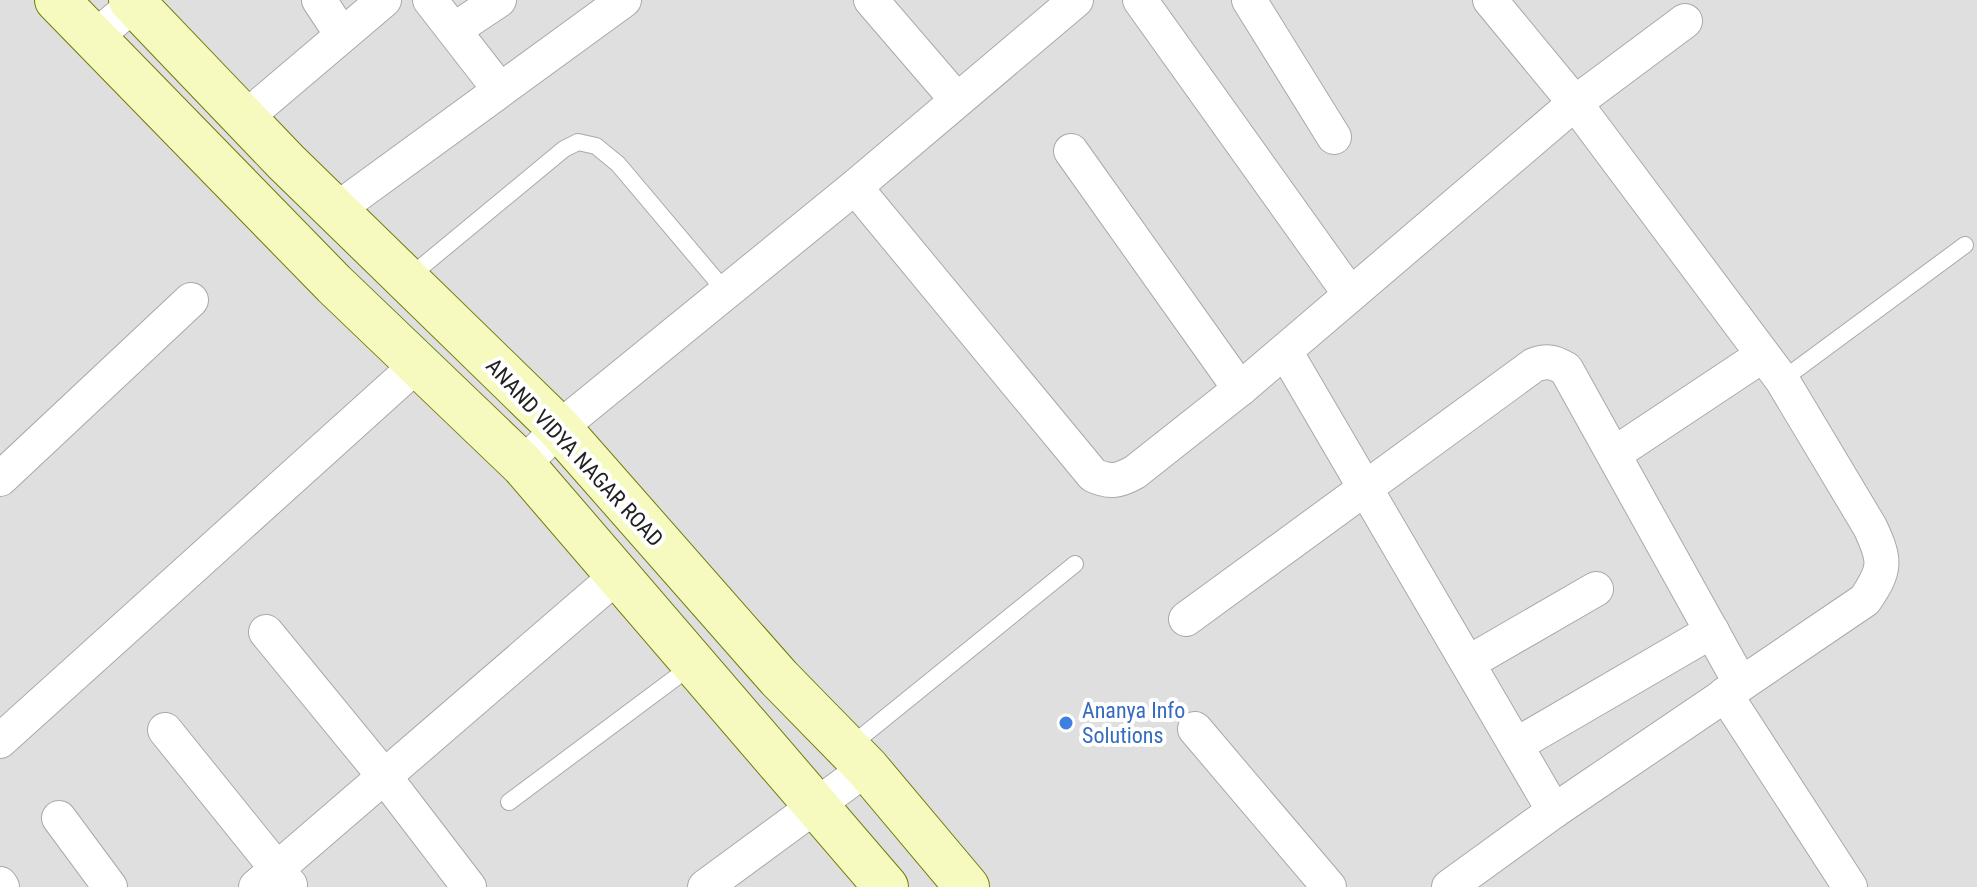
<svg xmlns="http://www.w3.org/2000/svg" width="1977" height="887" font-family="'Roboto Condensed',sans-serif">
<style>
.residential{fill:#e0dfdf}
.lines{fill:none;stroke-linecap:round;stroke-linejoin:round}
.lane-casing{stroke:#a9a9a9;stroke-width:18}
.street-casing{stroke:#a9a9a9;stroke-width:36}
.secondary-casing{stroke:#707d05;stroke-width:46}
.lane{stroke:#fff;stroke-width:16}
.street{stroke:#fff;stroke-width:34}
.secondary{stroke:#f7fabf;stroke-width:44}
.shop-dot{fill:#3f7fe0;stroke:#fff;stroke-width:3}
.labels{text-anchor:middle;stroke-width:8;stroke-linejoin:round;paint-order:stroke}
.street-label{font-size:22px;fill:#222;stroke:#fff}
.shop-label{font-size:22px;fill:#366cbe;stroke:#fff;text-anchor:start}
</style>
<rect width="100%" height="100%" fill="#f2efe9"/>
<rect class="residential" x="0" y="0" width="1977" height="887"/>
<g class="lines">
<defs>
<g id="lane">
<path d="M408 278 564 149 578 142 596 146 618 164 726 292"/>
<path d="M1782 380 1965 245"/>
<path d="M849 747 1075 564"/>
<path d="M509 802 694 664"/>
</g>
<g id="street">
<path d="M319 0 342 35"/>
<path d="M430 0 500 90"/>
<path d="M871 0 957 100"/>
<path d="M1140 0 1350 294"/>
<path d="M1249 0 1334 137"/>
<path d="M454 30 499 0"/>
<path d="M94 38 139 0"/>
<path d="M245 118 384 0"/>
<path d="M1071 151 1240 389"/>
<path d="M855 187 1093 475C1110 483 1119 481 1135 472L1240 389 1575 103 1685 21"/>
<path d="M336 210 624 0"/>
<path d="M1285 351 1554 811"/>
<path d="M1614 454 1763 355"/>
<path d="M523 465 559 428 855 187 1076 0"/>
<path d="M0 479 191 300"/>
<path d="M1186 619 1534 365C1547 360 1554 362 1566 369L1741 684"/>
<path d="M266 632 384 776 469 887"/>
<path d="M1468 663 1596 589"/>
<path d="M1725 694 1850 887"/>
<path d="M1195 729 1329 887"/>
<path d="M165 730 290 885"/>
<path d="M0 741 418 364"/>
<path d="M1516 745 1712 631"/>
<path d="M59 818 110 887"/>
<path d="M0 884 2 887"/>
<path d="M256 887 618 575"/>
<path d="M705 887 867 768"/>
<path d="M1449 887 1554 811 1865 600C1886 569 1886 561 1870 527L1782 380 1575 103 1490 0"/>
</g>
<g id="secondary">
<path d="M57 0 334 284 523 465 886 887"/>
<path d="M131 0 286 162 559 428 779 678 867 768 967 887"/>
</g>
</defs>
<use href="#lane" class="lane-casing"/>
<use href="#street" class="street-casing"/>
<use href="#secondary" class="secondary-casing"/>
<use href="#lane" class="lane"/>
<use href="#street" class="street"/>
<use href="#secondary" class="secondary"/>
</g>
<circle class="shop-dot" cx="1066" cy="723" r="8"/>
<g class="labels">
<g class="street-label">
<text transform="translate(575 452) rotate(47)" y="8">ANAND VIDYA NAGAR ROAD</text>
</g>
<g class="shop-label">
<text x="1082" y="718">Ananya Info<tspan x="1082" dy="25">Solutions</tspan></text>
</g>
</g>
</svg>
